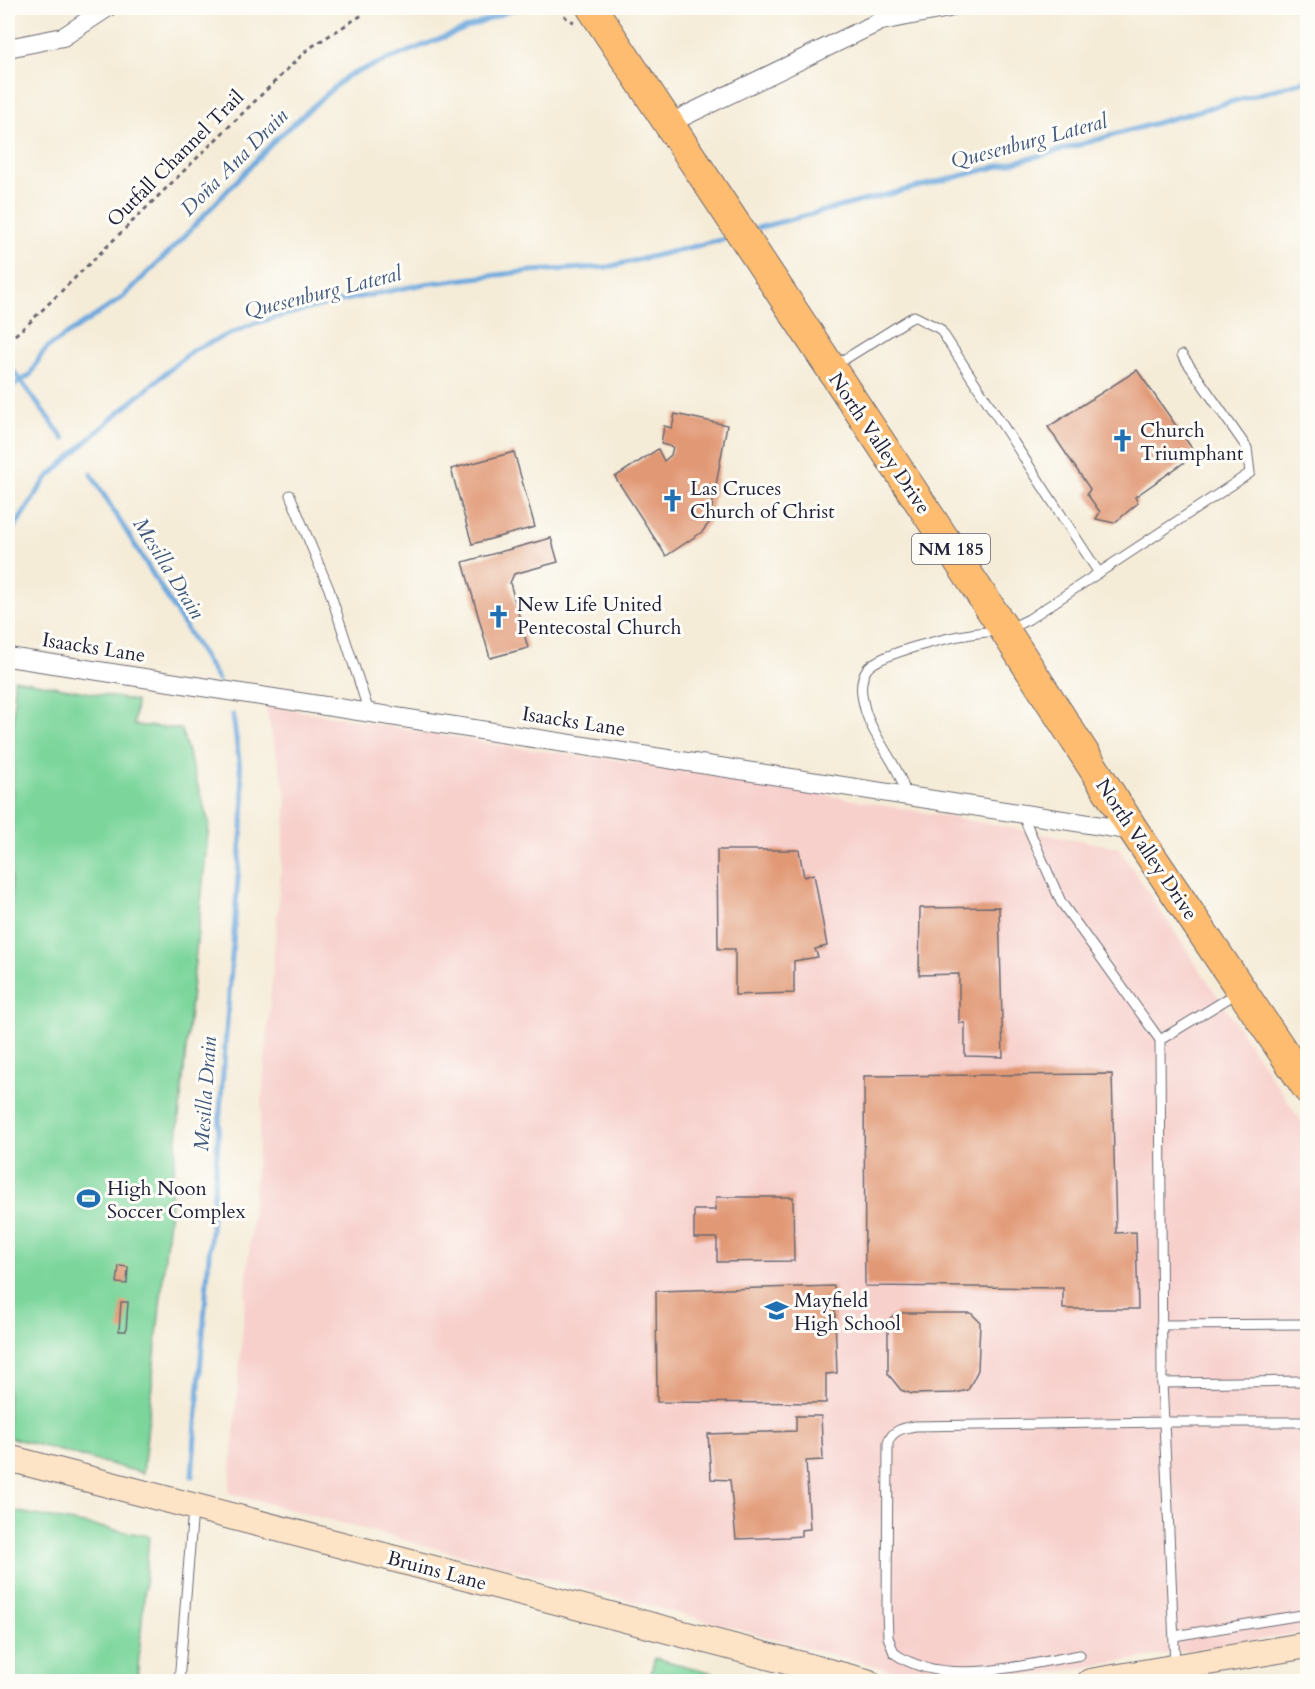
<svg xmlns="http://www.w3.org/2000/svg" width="1315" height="1689" font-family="Cardo,serif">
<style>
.built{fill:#f7d0cc}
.green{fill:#7cd69b;stroke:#4f7c6b;stroke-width:1.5}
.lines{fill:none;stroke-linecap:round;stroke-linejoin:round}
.stream{stroke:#6ca8dd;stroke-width:5}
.building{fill:#e19875}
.lane-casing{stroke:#6c6972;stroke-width:11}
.street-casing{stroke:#6c6972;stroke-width:20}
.secondary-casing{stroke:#6c6972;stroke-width:28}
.primary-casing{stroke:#6c6972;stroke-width:32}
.path{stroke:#6c6972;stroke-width:3;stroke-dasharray:4.5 4.5;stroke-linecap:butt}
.lane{stroke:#fff;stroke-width:9}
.street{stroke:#fff;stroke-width:18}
.secondary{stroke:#fee4c6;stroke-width:26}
.primary{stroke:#fdbc70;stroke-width:30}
.labels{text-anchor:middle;stroke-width:6;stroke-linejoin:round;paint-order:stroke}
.shield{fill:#fdfcf7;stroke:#646373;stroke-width:1.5}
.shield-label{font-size:18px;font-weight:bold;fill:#22223b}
.street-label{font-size:20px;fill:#22223b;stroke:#fdfcf7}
.poi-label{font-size:20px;fill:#22223b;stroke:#fdfcf7;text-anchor:start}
.water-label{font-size:21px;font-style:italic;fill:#40587c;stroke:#fdfcf7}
</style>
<rect width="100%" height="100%" fill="#fdfcf7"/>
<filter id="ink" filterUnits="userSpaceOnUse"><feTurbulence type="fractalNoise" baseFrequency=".0167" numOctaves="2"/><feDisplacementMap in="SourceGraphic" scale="12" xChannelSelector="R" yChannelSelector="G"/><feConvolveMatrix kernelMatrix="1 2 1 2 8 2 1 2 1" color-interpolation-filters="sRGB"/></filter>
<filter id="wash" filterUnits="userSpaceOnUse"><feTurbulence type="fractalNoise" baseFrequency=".008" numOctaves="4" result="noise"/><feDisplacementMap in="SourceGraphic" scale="24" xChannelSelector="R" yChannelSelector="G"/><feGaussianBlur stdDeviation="1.35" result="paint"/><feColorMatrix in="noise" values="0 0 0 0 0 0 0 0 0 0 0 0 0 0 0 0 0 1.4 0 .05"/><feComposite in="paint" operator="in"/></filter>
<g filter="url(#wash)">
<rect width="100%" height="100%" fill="#f5ecd8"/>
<path class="built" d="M265 705 512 747 663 766 1118 847 1307 1130V1632L997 1681H931L229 1493 287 798Z"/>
<g class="green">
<path d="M14 679 136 701 134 725 181 729 209 823 143 1473 8 1437V960L10 956Z"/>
<path d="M8 1510 149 1536 137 1681H8Z"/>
<path d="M655 1658 743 1681H648Z"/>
</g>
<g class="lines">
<g class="stream">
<path d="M757 228 1050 153 1308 80"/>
<path d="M8 364 64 439"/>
<path d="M8 389 30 375 41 355 48 347 122 298 178 243 276 139 347 76 517 8"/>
<path d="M91 474 218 680"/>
<path d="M8 537 46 479 110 420 193 350 255 323 326 304 424 284 530 271 608 267 725 239"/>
<path d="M192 1476 244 800 233 715"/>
</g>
</g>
<g id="blocks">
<g class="building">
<path d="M1137 370 1196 454 1135 497 1138 503 1114 523 1096 519 1100 512 1087 494 1090 489 1048 427Z"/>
<path d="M675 414 727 425 709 523 702 532 666 556 615 477 658 449 664 461 671 455 673 447 661 444 664 426 672 428Z"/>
<path d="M514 452 535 527 472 544 451 469Z"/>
<path d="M551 538 558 562 514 574 510 583 528 648 490 658 463 562Z"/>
<path d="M717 850H799L804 877 814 874 827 946 815 949 818 957 794 961V993L735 995V949H718Z"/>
<path d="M999 907 1003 1057 965 1056V1023H959V974L919 975 920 908Z"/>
<path d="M1112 1074 1116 1233 1136 1232 1138 1309H1063V1288L865 1286 864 1076Z"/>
<path d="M716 1197H793L794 1261 717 1262V1238H694V1210H715Z"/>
<path d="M119 1266 128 1267 127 1284 117 1283Z"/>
<path d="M834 1286 837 1373 826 1374V1403L657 1402 656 1291Z"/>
<path d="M121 1302H128L126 1331H119Z"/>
<path d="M896 1313H971L980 1322 978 1370 968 1390 955 1393 912 1394 901 1390 888 1374V1320Z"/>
<path d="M796 1416H821L823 1460 806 1461 810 1529 801 1530V1536L787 1537 736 1539 730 1480 711 1479 708 1434 796 1431Z"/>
</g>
</g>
</g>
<g filter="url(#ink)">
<use href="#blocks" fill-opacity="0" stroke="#6c6972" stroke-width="1.5"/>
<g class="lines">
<defs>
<g id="lane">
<path d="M834 366 914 316 940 329 1099 573"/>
<path d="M290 495 329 589 369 712"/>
<path d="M906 796C900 765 876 743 866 713 862 699 858 682 867 669 879 653 951 637 971 634 982 632 993 632 1003 630 1012 628 1021 623 1029 619L1250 473 1247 448 1182 355"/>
<path d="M1022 814 1061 902 1160 1040"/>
<path d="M1237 993 1160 1040 1162 1383 1308 1381"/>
<path d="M1161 1325 1308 1324"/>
<path d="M1174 1636 1308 1614"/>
<path d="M1080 1655C1024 1664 943 1689 894 1653L888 1637 887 1611 888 1443C892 1430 903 1428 915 1426L1164 1422 1162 1383"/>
<path d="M1175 1665 1164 1422H1308"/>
<path d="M179 1682 193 1509"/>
</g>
<g id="street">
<path d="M881 21 949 8"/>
<path d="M8 48 63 37 107 8"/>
<path d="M668 124 881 21 893 8"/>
<path d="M8 657 1134 831"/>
</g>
<g id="secondary">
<path d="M8 1458 867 1682"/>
<path d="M1090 1682 1308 1645"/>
</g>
<path id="primary" d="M592 8 1004 629 1134 831 1308 1089"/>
</defs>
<use href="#lane" class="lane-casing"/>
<use href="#street" class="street-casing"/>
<use href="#secondary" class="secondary-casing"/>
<use href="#primary" class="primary-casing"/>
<g class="path">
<path d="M559 8 567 19 574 22"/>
<path d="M8 341 29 323 308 49 373 8"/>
</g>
<use href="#lane" class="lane"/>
<use href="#street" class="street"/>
<use href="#secondary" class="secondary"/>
<use href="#primary" class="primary"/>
</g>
</g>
<defs>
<symbol id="church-bare" viewBox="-9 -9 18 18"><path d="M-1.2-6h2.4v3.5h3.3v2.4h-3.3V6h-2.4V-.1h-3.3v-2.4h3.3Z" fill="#1f6fb2" stroke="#fdfcf7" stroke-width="2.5" paint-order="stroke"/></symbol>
<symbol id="stadium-bare" viewBox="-9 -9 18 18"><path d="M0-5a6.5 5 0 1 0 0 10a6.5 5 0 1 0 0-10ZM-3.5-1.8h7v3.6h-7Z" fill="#1f6fb2" stroke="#fdfcf7" stroke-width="2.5" paint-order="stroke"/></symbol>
<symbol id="school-bare" viewBox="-9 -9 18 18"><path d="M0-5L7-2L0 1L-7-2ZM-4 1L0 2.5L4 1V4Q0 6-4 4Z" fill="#1f6fb2" stroke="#fdfcf7" stroke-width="2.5" paint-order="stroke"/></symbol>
</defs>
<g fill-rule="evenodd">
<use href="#church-bare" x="1106" y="424" width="33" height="33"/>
<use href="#church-bare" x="656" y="484" width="33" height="33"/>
<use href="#church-bare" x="482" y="600" width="33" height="33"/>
<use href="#stadium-bare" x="72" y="1182" width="33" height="33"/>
<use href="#school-bare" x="760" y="1294" width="33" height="33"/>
</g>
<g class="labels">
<rect class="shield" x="912" y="534" width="78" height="30" rx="4.5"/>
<g class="shield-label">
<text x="951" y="555">NM 185</text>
</g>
<g class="street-label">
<text transform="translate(175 158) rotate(-45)" y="7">Outfall Channel Trail</text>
<text transform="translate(880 443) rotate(56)" y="7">North Valley Drive</text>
<text transform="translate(94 647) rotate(9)" y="7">Isaacks Lane</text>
<text transform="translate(574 721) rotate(9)" y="7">Isaacks Lane</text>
<text transform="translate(1147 849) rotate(56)" y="7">North Valley Drive</text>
<text transform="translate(437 1570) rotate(15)" y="7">Bruins Lane</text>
</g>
<g class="poi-label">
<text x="1140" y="437">Church<tspan x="1140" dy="23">Triumphant</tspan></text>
<text x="690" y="495">Las Cruces<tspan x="690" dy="23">Church of Christ</tspan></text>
<text x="517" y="611">New Life United<tspan x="517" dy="23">Pentecostal Church</tspan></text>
<text x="107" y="1195">High Noon<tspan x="107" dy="23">Soccer Complex</tspan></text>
<text x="794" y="1307">Mayfield<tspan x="794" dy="23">High School</tspan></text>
</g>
<g class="water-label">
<text transform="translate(1029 141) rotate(-15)" y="7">Quesenburg Lateral</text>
<text transform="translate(234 162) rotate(-45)" y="7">Doña Ana Drain</text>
<text transform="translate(323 292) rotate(-14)" y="7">Quesenburg Lateral</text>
<text transform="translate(169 568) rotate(58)" y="7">Mesilla Drain</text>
<text transform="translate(205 1094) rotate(-86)" y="7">Mesilla Drain</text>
</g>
</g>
<rect width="1315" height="1689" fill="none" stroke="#fdfcf7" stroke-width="30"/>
</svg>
